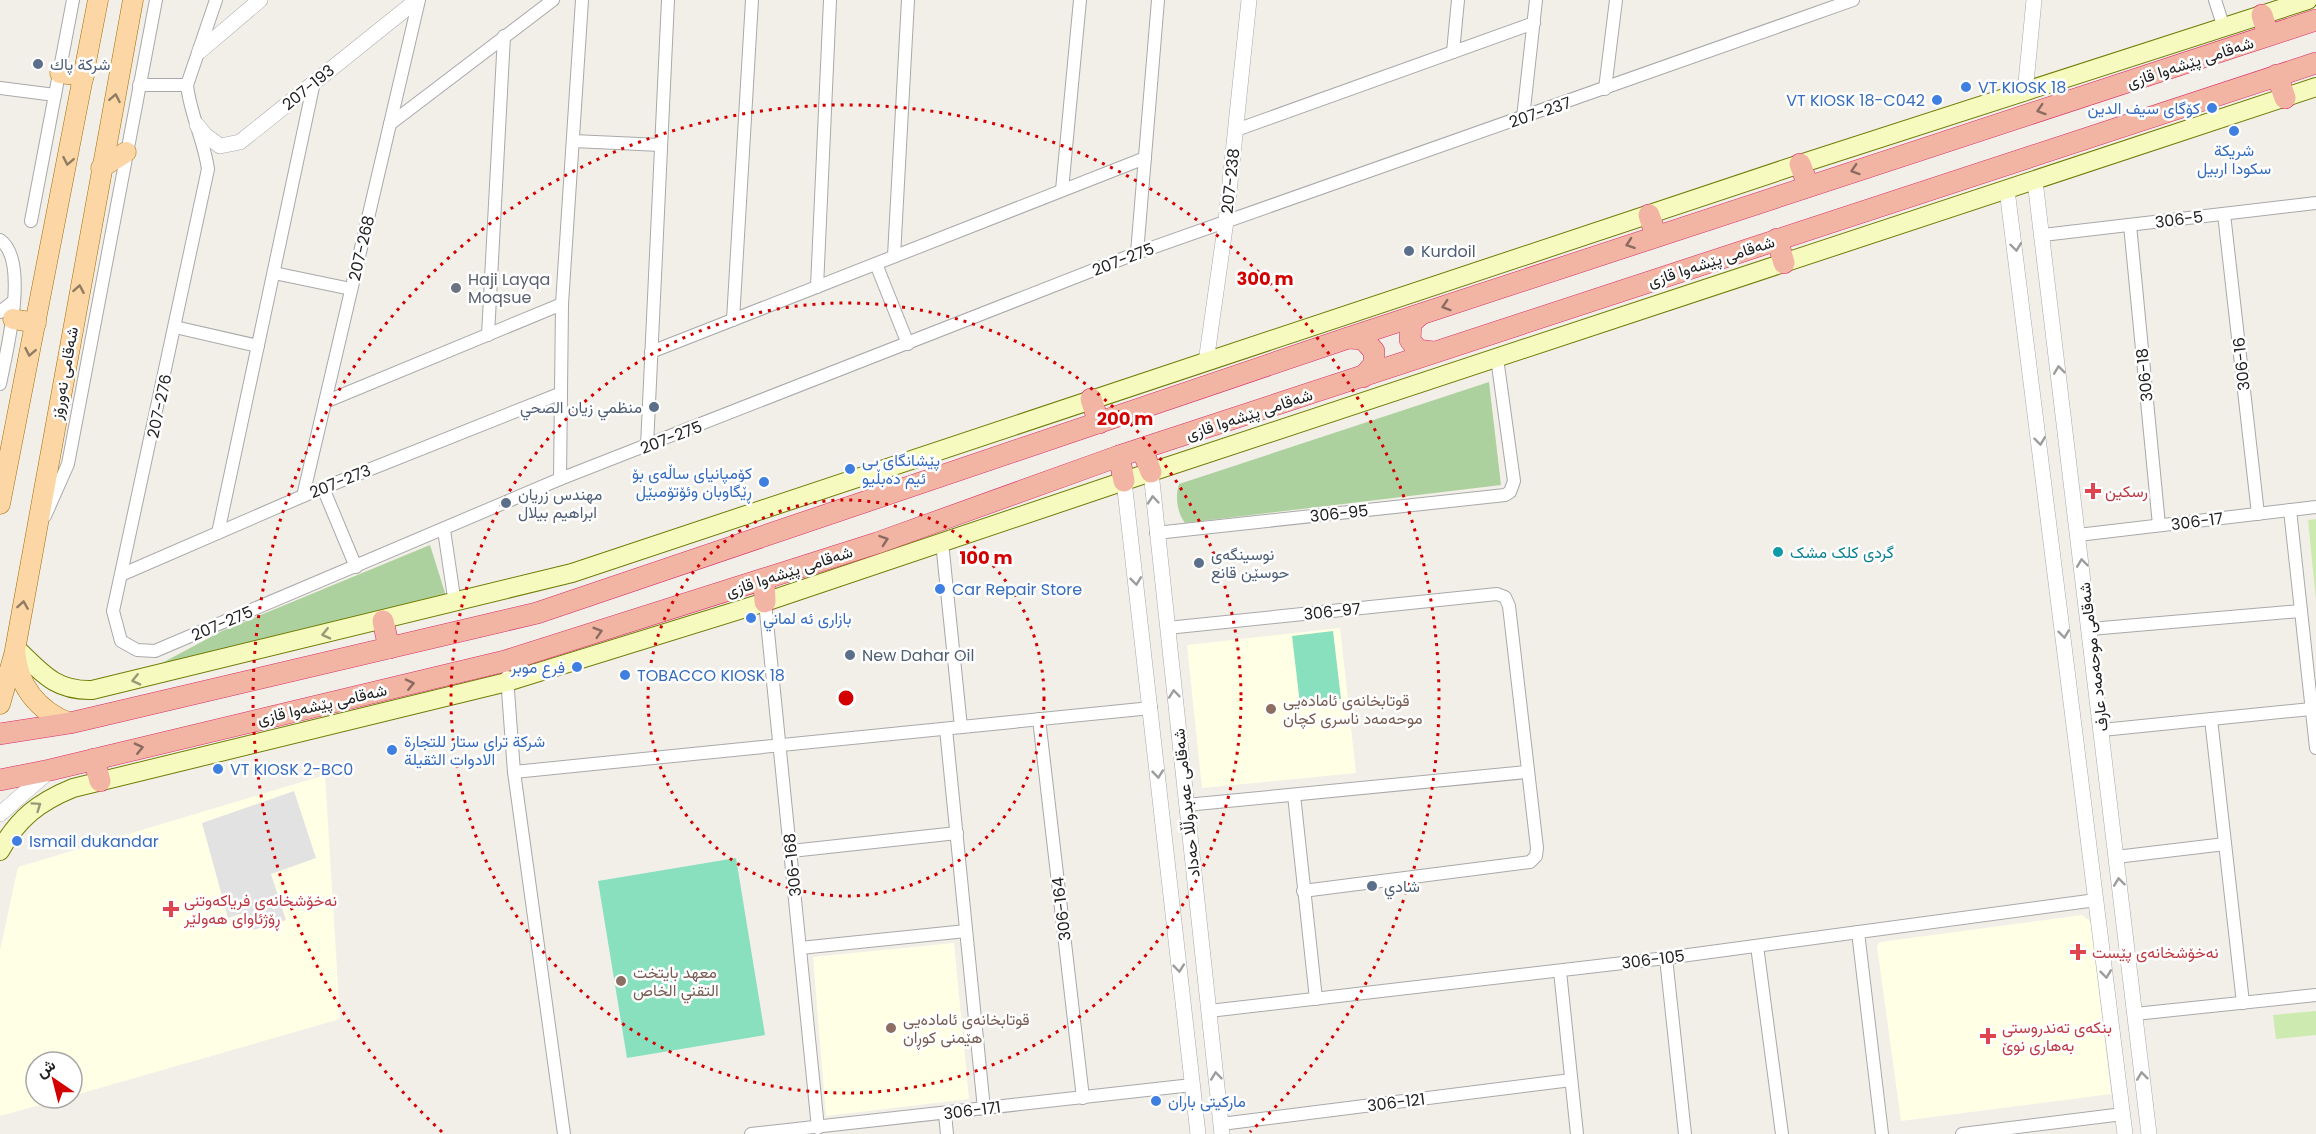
<svg xmlns="http://www.w3.org/2000/svg" width="2316" height="1134" font-family="Poppins,Vazirmatn,sans-serif">
<style>
.education{fill:#ffffe5}
.grass{fill:#cdebb0}
.forest{fill:#add19e}
.pitch{fill:#88e0be}
.parking{fill:#e2e2e2}
.lines{fill:none;stroke-linecap:round;stroke-linejoin:round}
.minor-casing{stroke:#a9a9a9;stroke-width:14}
.tertiary-casing{stroke:#a9a9a9;stroke-width:16}
.secondary-casing{stroke:#707d05;stroke-width:20}
.primary-casing{stroke:#a06b00;stroke-width:21}
.trunk-casing{stroke:#dc2a67;stroke-width:22}
.minor{stroke:#fff;stroke-width:12}
.tertiary{stroke:#fff;stroke-width:15}
.secondary{stroke:#f7fabf;stroke-width:18}
.primary{stroke:#fcd6a4;stroke-width:20}
.trunk{stroke:#f2b4a3;stroke-width:21}
.oneway{stroke:#8f7c63}
.oneway2{stroke:#8a6b62}
.oneway3{stroke:#9c9c9c}
.oneway4{stroke:#979978}
.ring{fill:none;stroke:#d40000;stroke-width:3;stroke-dasharray:3 6}
.service-dot{fill:#5c6f8a;stroke:#fff;stroke-width:2}
.shop-dot{fill:#3f7fe0;stroke:#fff;stroke-width:2}
.worship-dot{fill:#6b7280;stroke:#fff;stroke-width:2}
.health-dot{fill:#e0444e;stroke:#fff;stroke-width:2}
.culture-dot{fill:#0f9aa8;stroke:#fff;stroke-width:2}
.education-dot{fill:#8d6e63;stroke:#fff;stroke-width:2}
.labels{text-anchor:middle;stroke-width:5;stroke-linejoin:round;paint-order:stroke}
.street-label{font-size:16px;fill:#222;stroke:#fff}
.service-label{font-size:16px;fill:#4e5e75;stroke:#fff;text-anchor:start}
.shop-label{font-size:16px;fill:#366cbe;stroke:#fff;text-anchor:start}
.worship-label{font-size:16px;fill:#5b616d;stroke:#fff;text-anchor:start}
.health-label{font-size:16px;fill:#be3a42;stroke:#fff;text-anchor:start}
.culture-label{font-size:16px;fill:#0d838f;stroke:#fff;text-anchor:start}
.education-label{font-size:16px;fill:#785e54;stroke:#fff;text-anchor:start}
.centre{fill:#d40000;stroke:#fff;stroke-width:3}
.ring-label{font-size:18px;text-anchor:middle;font-weight:bold;fill:#d40000;stroke:#fff;stroke-width:5;stroke-linejoin:round;paint-order:stroke}
</style>
<rect width="100%" height="100%" fill="#f2efe9"/>
<g class="education">
<path d="M1340 628 1356 773 1202 788 1187 645Z"/>
<path d="M325 775 340 1019 72 1096V1062H36V1098H65L0 1116V950L18 867Z"/>
<path d="M2082 915 2091 922 2111 1094 1901 1121 1877 946 1880 942Z"/>
<path d="M954 943 969 1099 826 1116 813 957Z"/>
</g>
<g class="grass">
<path d="M2316 519V601L2308 520Z"/>
<path d="M2316 1011V1035L2276 1039 2273 1015Z"/>
</g>
<g class="forest">
<path d="M1489 382 1501 485 1185 523C1177 513 1175 496 1179 484Z"/>
<path d="M430 545 446 596 162 663 222 631Z"/>
</g>
<g class="pitch">
<path d="M1333 631 1341 699 1300 704 1292 636Z"/>
<path d="M736 858 765 1035 627 1058 598 881Z"/>
</g>
<path class="parking" d="M294 791 316 858 271 874 286 920 253 930 247 912 228 918 202 823Z"/>
<g class="lines">
<defs>
<g id="minor">
<path d="M216 0 187 85C190 114 204 140 208 169L113 611 121 641 137 650 155 651 560 479 1137 253 1853 0"/>
<path d="M2215 0 2224 28"/>
<path d="M1453 52 1458 0"/>
<path d="M139 85H187"/>
<path d="M0 88 55 95"/>
<path d="M1605 89 1616 0"/>
<path d="M1523 118 1536 0"/>
<path d="M390 124 553 0"/>
<path d="M1236 130 1534 23"/>
<path d="M573 141 661 145"/>
<path d="M1062 190 1080 0"/>
<path d="M2224 214 2258 514"/>
<path d="M31 221 73 0"/>
<path d="M2130 225 2159 525"/>
<path d="M2043 235 2316 203"/>
<path d="M0 240C30 260 6 354 0 384"/>
<path d="M1137 253 1158 0"/>
<path d="M894 256 908 0"/>
<path d="M876 264 908 344"/>
<path d="M274 273 351 289"/>
<path d="M817 287 830 0"/>
<path d="M0 312 14 301"/>
<path d="M733 320 752 0"/>
<path d="M175 327 258 346"/>
<path d="M488 335 504 36"/>
<path d="M651 352 1145 158"/>
<path d="M325 402 562 304"/>
<path d="M647 446 668 0"/>
<path d="M560 479 562 304 582 0"/>
<path d="M323 488 356 567"/>
<path d="M303 496 419 0"/>
<path d="M2290 510 2316 748"/>
<path d="M45 516 68 464 156 0"/>
<path d="M444 530 455 604"/>
<path d="M218 533 314 82"/>
<path d="M1156 533 1505 495 1510 492 1514 481 1497 358"/>
<path d="M2078 535 2316 507"/>
<path d="M942 542 961 727"/>
<path d="M123 574 303 496 559 394"/>
<path d="M765 602 818 1128"/>
<path d="M1167 628 1497 594 1505 597 1509 606 1537 848 1536 856 1530 862 1303 891"/>
<path d="M2090 629 2300 611"/>
<path d="M507 677 514 772 564 1134"/>
<path d="M1039 719 1083 1098"/>
<path d="M2211 719 2243 1003"/>
<path d="M946 729 984 1109"/>
<path d="M2102 730 2311 709"/>
<path d="M514 772 1151 708"/>
<path d="M1294 795 1316 999"/>
<path d="M1186 805 1527 772"/>
<path d="M791 851 957 833"/>
<path d="M2116 857 2225 844"/>
<path d="M1858 932 1882 1134"/>
<path d="M1757 946 1782 1134"/>
<path d="M800 948 966 931"/>
<path d="M1666 958 1685 1134"/>
<path d="M1560 971 1577 1134"/>
<path d="M1209 1011 1666 958 2096 900"/>
<path d="M2135 1014 2316 995"/>
<path d="M945 1114 947 1134"/>
<path d="M1221 1124 1571 1080"/>
<path d="M751 1134 1192 1085"/>
<path d="M1962 1134 2123 1114"/>
</g>
<g id="tertiary">
<path d="M200 51 260 0"/>
<path d="M2025 93 2034 0"/>
<path d="M197 125 205 135 220 146 240 142 417 0"/>
<path d="M2035 181 2149 1134"/>
<path d="M2007 190 2125 1134"/>
<path d="M1206 362 1226 221 1249 0"/>
<path d="M1151 472 1222 1134"/>
<path d="M1124 481 1198 1134"/>
<path d="M0 814 47 773"/>
</g>
<g id="secondary">
<path d="M16 648C42 673 55 691 92 690L572 573 1800 164 2308 0"/>
<path d="M0 851C18 818 39 802 73 788L507 682 765 602 1151 472 2316 87"/>
</g>
<g id="primary">
<path d="M60 73 84 76"/>
<path d="M101 168 126 152"/>
<path d="M13 319 36 323"/>
<path d="M0 504 98 0"/>
<path d="M0 704 14 655"/>
<path d="M70 723C37 711 17 684 15 650L133 0"/>
</g>
<g id="trunk">
<path d="M2262 15 2268 35"/>
<path d="M2277 75 2285 98"/>
<path d="M1800 164 1808 185"/>
<path d="M1649 215 1656 236"/>
<path d="M1777 239 1784 263"/>
<path d="M1420 315 1411 323 1410 340 1418 350 1433 352"/>
<path d="M1348 338 1363 339 1374 351V364L1363 377"/>
<path d="M1091 399 1099 423"/>
<path d="M1142 449 1151 472"/>
<path d="M1119 456 1124 481"/>
<path d="M764 580 765 602"/>
<path d="M383 621 389 648"/>
<path d="M0 734 70 723 537 613 1348 338 2316 20"/>
<path d="M94 759 100 781"/>
<path d="M0 780 50 770 505 661 877 543 1119 456 2316 63"/>
</g>
</defs>
<use href="#minor" class="minor-casing"/>
<use href="#tertiary" class="tertiary-casing"/>
<use href="#secondary" class="secondary-casing"/>
<use href="#primary" class="primary-casing"/>
<use href="#trunk" class="trunk-casing"/>
<use href="#minor" class="minor"/>
<use href="#tertiary" class="tertiary"/>
<use href="#secondary" class="secondary"/>
<use href="#primary" class="primary"/>
<use href="#trunk" class="trunk"/>
</g>
<defs><path id="oneway-chevron" d="M-2-3.5L2.5 0L-2 3.5" fill="none" stroke-width="1.6" stroke-linecap="round" stroke-linejoin="round" transform="scale(1.5)"/></defs>
<g class="oneway">
<use href="#oneway-chevron" transform="translate(115 98) rotate(-79)"/>
<use href="#oneway-chevron" transform="translate(68 161) rotate(101)"/>
<use href="#oneway-chevron" transform="translate(79 289) rotate(-80)"/>
<use href="#oneway-chevron" transform="translate(30 352) rotate(101)"/>
<use href="#oneway-chevron" transform="translate(23 605) rotate(-81)"/>
</g>
<g class="oneway2">
<use href="#oneway-chevron" transform="translate(2041 110) rotate(162)"/>
<use href="#oneway-chevron" transform="translate(1855 170) rotate(162)"/>
<use href="#oneway-chevron" transform="translate(1630 244) rotate(161)"/>
<use href="#oneway-chevron" transform="translate(1446 306) rotate(162)"/>
<use href="#oneway-chevron" transform="translate(884 540) rotate(-19)"/>
<use href="#oneway-chevron" transform="translate(598 632) rotate(-17)"/>
<use href="#oneway-chevron" transform="translate(410 684) rotate(-13)"/>
<use href="#oneway-chevron" transform="translate(139 748) rotate(-13)"/>
</g>
<g class="oneway3">
<use href="#oneway-chevron" transform="translate(2016 247) rotate(83)"/>
<use href="#oneway-chevron" transform="translate(2059 370) rotate(-97)"/>
<use href="#oneway-chevron" transform="translate(2040 441) rotate(83)"/>
<use href="#oneway-chevron" transform="translate(1153 500) rotate(-95)"/>
<use href="#oneway-chevron" transform="translate(2082 563) rotate(-97)"/>
<use href="#oneway-chevron" transform="translate(1136 581) rotate(83)"/>
<use href="#oneway-chevron" transform="translate(2064 634) rotate(83)"/>
<use href="#oneway-chevron" transform="translate(1174 694) rotate(-96)"/>
<use href="#oneway-chevron" transform="translate(1158 774) rotate(84)"/>
<use href="#oneway-chevron" transform="translate(2119 882) rotate(-97)"/>
<use href="#oneway-chevron" transform="translate(1179 968) rotate(84)"/>
<use href="#oneway-chevron" transform="translate(2106 974) rotate(83)"/>
<use href="#oneway-chevron" transform="translate(1216 1076) rotate(-96)"/>
<use href="#oneway-chevron" transform="translate(2142 1076) rotate(-97)"/>
</g>
<g class="oneway4">
<use href="#oneway-chevron" transform="translate(326 634) rotate(167)"/>
<use href="#oneway-chevron" transform="translate(136 680) rotate(167)"/>
<use href="#oneway-chevron" transform="translate(37 806) rotate(-35)"/>
</g>
<g class="ring">
<circle cx="846" cy="698" r="198"/>
<circle cx="846" cy="698" r="395"/>
<path d="M442 1132A593 593 0 1 1 1250 1132"/>
</g>
<g class="service-dot">
<circle cx="38" cy="64" r="6"/>
<circle cx="1409" cy="251" r="6"/>
<circle cx="654" cy="407" r="6"/>
<circle cx="506" cy="503" r="6"/>
<circle cx="1199" cy="563" r="6"/>
<circle cx="850" cy="655" r="6"/>
<circle cx="1372" cy="886" r="6"/>
</g>
<g class="shop-dot">
<circle cx="1966" cy="87" r="6"/>
<circle cx="1937" cy="100" r="6"/>
<circle cx="2212" cy="108" r="6"/>
<circle cx="2234" cy="131" r="6"/>
<circle cx="850" cy="469" r="6"/>
<circle cx="764" cy="482" r="6"/>
<circle cx="940" cy="589" r="6"/>
<circle cx="751" cy="618" r="6"/>
<circle cx="577" cy="667" r="6"/>
<circle cx="625" cy="675" r="6"/>
<circle cx="392" cy="750" r="6"/>
<circle cx="218" cy="769" r="6"/>
<circle cx="17" cy="841" r="6"/>
<circle cx="1156" cy="1101" r="6"/>
</g>
<circle class="worship-dot" cx="456" cy="288" r="6"/>
<g class="health-dot">
<path d="M2090 482h6v6h6v6h-6v6h-6v-6h-6v-6h6z"/>
<path d="M168 900h6v6h6v6h-6v6h-6v-6h-6v-6h6z"/>
<path d="M2075 943h6v6h6v6h-6v6h-6v-6h-6v-6h6z"/>
<path d="M1985 1027h6v6h6v6h-6v6h-6v-6h-6v-6h6z"/>
</g>
<circle class="culture-dot" cx="1778" cy="552" r="6"/>
<g class="education-dot">
<circle cx="1271" cy="709" r="6"/>
<circle cx="621" cy="981" r="6"/>
<circle cx="891" cy="1028" r="6"/>
</g>
<g class="labels">
<g class="street-label">
<text transform="translate(2190 62) rotate(-18)" y="6">شەقامی پێشەوا قازی</text>
<text transform="translate(308 87) rotate(-39)" y="6">207-193</text>
<text transform="translate(1540 112) rotate(-19)" y="6">207-237</text>
<text transform="translate(1230 181) rotate(-84)" y="6">207-238</text>
<text transform="translate(2179 219) rotate(-7)" y="6">306-5</text>
<text transform="translate(361 248) rotate(-77)" y="6">207-268</text>
<text transform="translate(1123 259) rotate(-21)" y="6">207-275</text>
<text transform="translate(1711 261) rotate(-18)" y="6">شەقامی پێشەوا قازی</text>
<text transform="translate(2241 364) rotate(-96)" y="6">306-16</text>
<text transform="translate(64 373) rotate(-80)" y="6">شەقامی نەورۆز</text>
<text transform="translate(2144 375) rotate(-96)" y="6">306-18</text>
<text transform="translate(159 406) rotate(-78)" y="6">207-276</text>
<text transform="translate(1249 414) rotate(-18)" y="6">شەقامی پێشەوا قازی</text>
<text transform="translate(671 437) rotate(-21)" y="6">207-275</text>
<text transform="translate(340 481) rotate(-22)" y="6">207-273</text>
<text transform="translate(1339 513) rotate(-6)" y="6">306-95</text>
<text transform="translate(2197 521) rotate(-7)" y="6">306-17</text>
<text transform="translate(789 571) rotate(-18)" y="6">شەقامی پێشەوا قازی</text>
<text transform="translate(1332 611) rotate(-6)" y="6">306-97</text>
<text transform="translate(222 623) rotate(-23)" y="6">207-275</text>
<text transform="translate(2093 657) rotate(-97)" y="6">شەقامی موحەمەد عارف</text>
<text transform="translate(322 704) rotate(-13)" y="6">شەقامی پێشەوا قازی</text>
<text transform="translate(1186 803) rotate(-96)" y="6">شەقامی عەبدوڵڵا حەداد</text>
<text transform="translate(792 865) rotate(-96)" y="6">306-168</text>
<text transform="translate(1061 909) rotate(-97)" y="6">306-164</text>
<text transform="translate(1653 959) rotate(-7)" y="6">306-105</text>
<text transform="translate(1396 1102) rotate(-7)" y="6">306-121</text>
<text transform="translate(972 1110) rotate(-7)" y="6">306-171</text>
</g>
<g class="service-label">
<text x="50" y="70">شركة پاك</text>
<text x="1421" y="257">Kurdoil</text>
<text x="642" y="413" text-anchor="end">منظمي زيان الصحي</text>
<text x="518" y="500">مهندس زريان<tspan x="518" dy="18">ابراهيم بيلال</tspan></text>
<text x="1211" y="560">نوسینگەی<tspan x="1211" dy="18">حوسێن قانع</tspan></text>
<text x="862" y="661">New Dahar Oil</text>
<text x="1384" y="892">شادي</text>
</g>
<g class="shop-label">
<text x="1978" y="93">VT KIOSK 18</text>
<text x="1925" y="106" text-anchor="end">VT KIOSK 18-C042</text>
<text x="2200" y="114" text-anchor="end">کۆگای سیف الدین</text>
<text x="2234" y="156" text-anchor="middle">شريكة<tspan x="2234" dy="18">سكودا اربيل</tspan></text>
<text x="862" y="466">پێشانگای بی<tspan x="862" dy="18">ئیم دەبڵیو</tspan></text>
<text x="752" y="479" text-anchor="end">کۆمپانیای ساڵەی بۆ<tspan x="752" dy="18">ڕێگاوبان وئۆتۆمبێل</tspan></text>
<text x="952" y="595">Car Repair Store</text>
<text x="763" y="624">بازارى ئه لماني</text>
<text x="565" y="673" text-anchor="end">فرع موبر</text>
<text x="637" y="681">TOBACCO KIOSK 18</text>
<text x="404" y="747">شركة ترای ستار للتجارة<tspan x="404" dy="18">الادوات الثقيلة</tspan></text>
<text x="230" y="775">VT KIOSK 2-BC0</text>
<text x="29" y="847">Ismail dukandar</text>
<text x="1168" y="1107">ماركيتى باران</text>
</g>
<g class="worship-label">
<text x="468" y="285">Haji Layqa<tspan x="468" dy="18">Moqsue</tspan></text>
</g>
<g class="health-label">
<text x="2105" y="497">رسکین</text>
<text x="184" y="906">نەخۆشخانەی فریاکەوتنی<tspan x="184" dy="18">ڕۆژئاوای هەولێر</tspan></text>
<text x="2092" y="958">نەخۆشخانەی پێست</text>
<text x="2002" y="1033">بنکەی تەندروستی<tspan x="2002" dy="18">بەهاری نوێ</tspan></text>
</g>
<g class="culture-label">
<text x="1790" y="558">گردی کلک مشک</text>
</g>
<g class="education-label">
<text x="1283" y="706">قوتابخانەی ئامادەیی<tspan x="1283" dy="18">موحەمەد ناسری کچان</tspan></text>
<text x="633" y="978">معهد بايتخت<tspan x="633" dy="18">التقني الخاص</tspan></text>
<text x="903" y="1025">قوتابخانەی ئامادەیی<tspan x="903" dy="18">هێمنی کوڕان</tspan></text>
</g>
</g>
<circle cx="846" cy="698" r="9" class="centre"/>
<g class="ring-label">
<text x="1265" y="285">300 m</text>
<text x="1125" y="425">200 m</text>
<text x="986" y="564">100 m</text>
</g>
<g transform="translate(54 1080) rotate(325)"><circle r="28" fill="#ffffff" stroke="#a7a7a7" stroke-width="1.5"/>
<path d="M0-4.5L10 22L0 15L-10 22Z" fill="#d40000"/>
<text y="-9" font-size="16" font-weight="bold" text-anchor="middle" fill="#222222">ش</text>
</g>
</svg>
